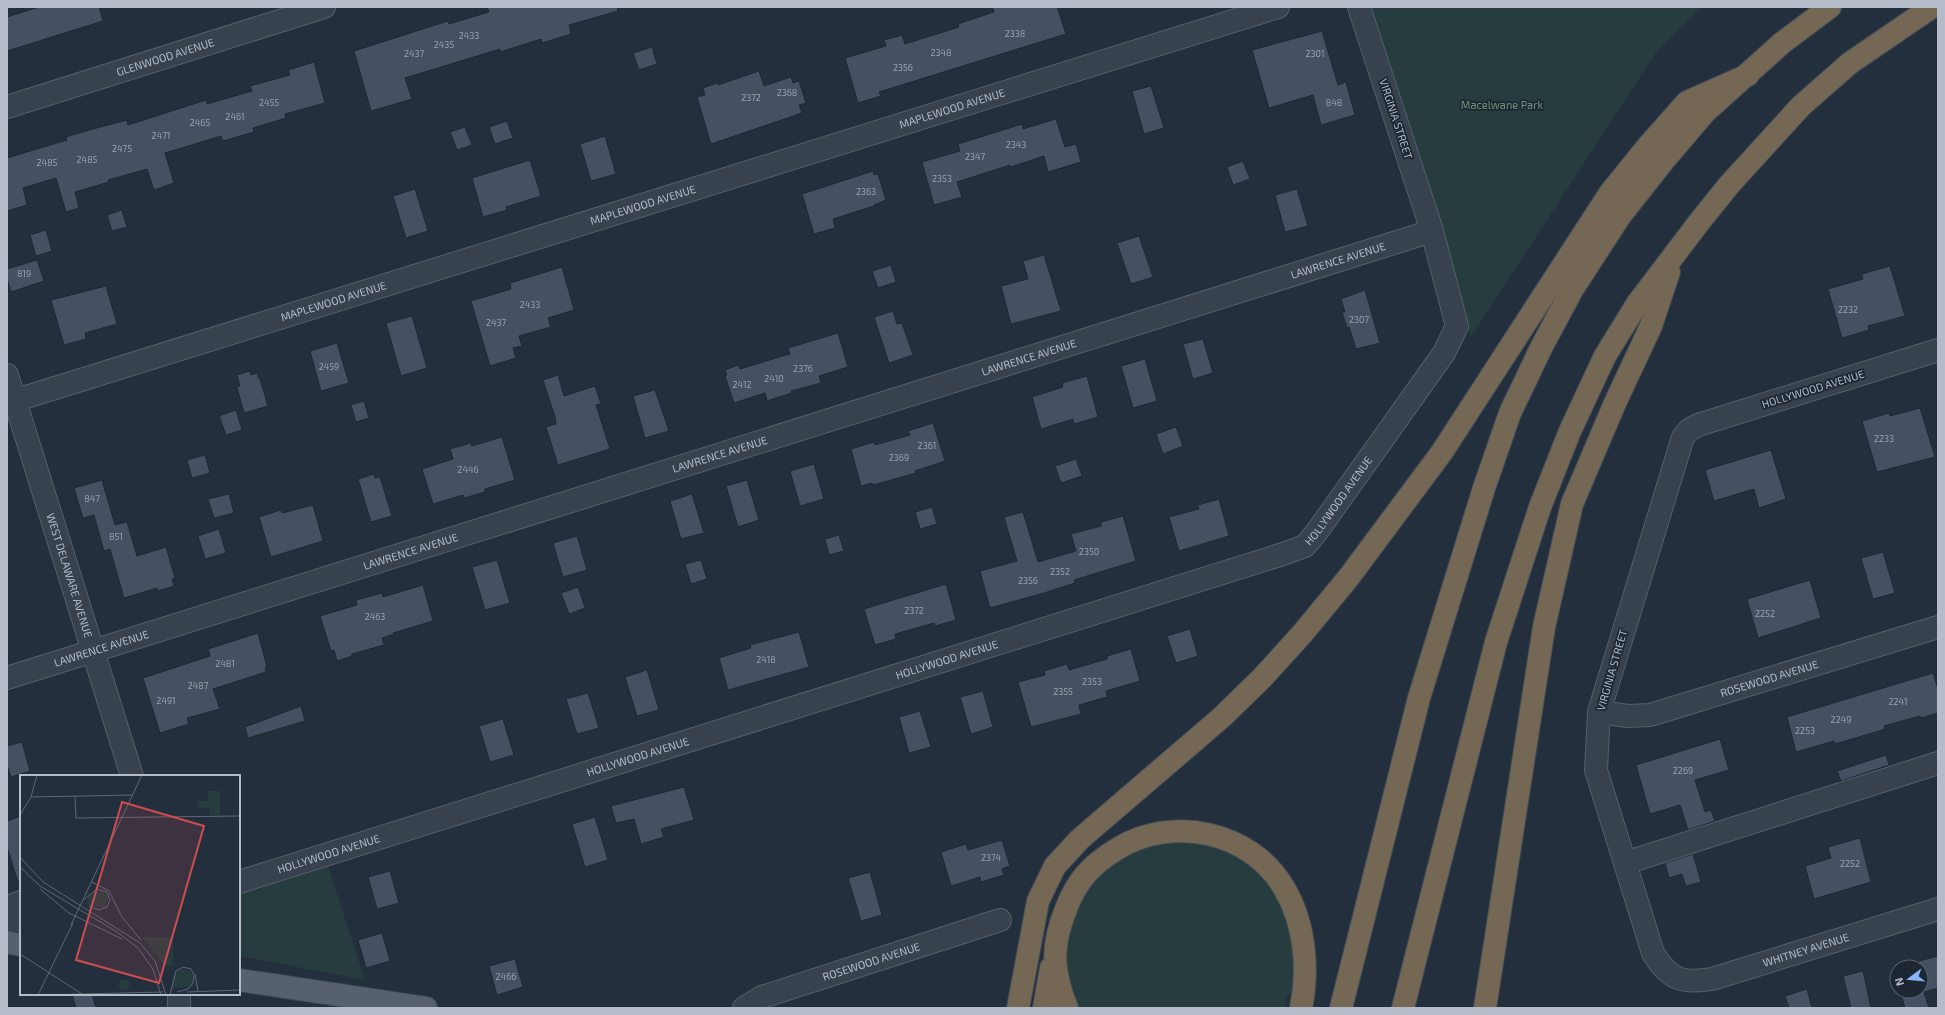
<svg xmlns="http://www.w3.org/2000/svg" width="1945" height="1015" font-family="'Exo 2',sans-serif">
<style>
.green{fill:#263c3f}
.building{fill:#455162;stroke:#1f2835}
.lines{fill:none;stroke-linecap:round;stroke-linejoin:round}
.minor-casing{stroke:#565f6c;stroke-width:24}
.major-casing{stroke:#414a57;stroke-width:24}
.highway-casing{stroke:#434c59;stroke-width:24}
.minor{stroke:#38414e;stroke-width:22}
.major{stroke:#56606e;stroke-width:22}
.highway{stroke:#746855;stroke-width:22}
.labels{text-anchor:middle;stroke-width:3.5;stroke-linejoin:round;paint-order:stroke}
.number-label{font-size:9px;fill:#98a1af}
.street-label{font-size:11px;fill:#b4bcc9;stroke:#1d2633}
.park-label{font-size:11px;fill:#6b9a76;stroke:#1d2633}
.inset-road{fill:none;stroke:#5e6776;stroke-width:1}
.view{fill:#ce4d50;fill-opacity:0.15;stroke:#ce4d50;stroke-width:2}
.inset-edge{fill:none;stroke:#b4bcc9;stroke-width:2}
</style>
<rect width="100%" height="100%" fill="#242f3e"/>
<g class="green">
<path d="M1368 7H1702L1657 51 1471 337Z"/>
<path d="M1196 839 1229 848 1258 870 1275 890 1291 920 1298 957 1294 991 1287 995 1285 1008H1080L1074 997 1065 963 1069 928 1083 892 1102 868 1155 842Z"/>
<path d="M328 866 365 980 239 956V894Z"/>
</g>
<g class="building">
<path d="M39 7H99L103 21 7 51V17Z"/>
<path d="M487 7H617L618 11 569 25 571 34 542 43 541 39 500 52V49L405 78 412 99 371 111 354 51 448 21 449 24 489 12Z"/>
<path d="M992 7H1057L1066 34 879 92 881 96 858 103 845 58 886 46 884 40 902 35 905 44 959 27 958 24 994 12Z"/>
<path d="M1322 31 1338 85 1346 82 1355 115 1321 125 1313 95 1269 108 1252 50Z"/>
<path d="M652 47 657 64 639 70 633 53Z"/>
<path d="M314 62 325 103 285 114 286 118 253 128 254 132 223 141 221 136 165 153 174 183 154 190 147 169 108 180 109 182 75 192 79 208 66 212 56 178 23 188 27 205 7 211V158L67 140 66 137 93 129 127 120 128 125 206 100 207 104 252 91 250 86 290 75 288 70Z"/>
<path d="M759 71 764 86 791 77 793 83 799 81 806 103 799 105 802 113 711 144 697 97 705 95 703 88 717 83 718 85Z"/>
<path d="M1151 86 1164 128 1144 134 1132 91Z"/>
<path d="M1056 119 1065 147 1076 144 1081 162 1048 172 1044 156 1011 167 1010 165 957 182 962 197 934 205 922 162 960 151 958 144 1022 124 1023 129Z"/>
<path d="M507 121 513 138 495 144 489 127Z"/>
<path d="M465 127 472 145 457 150 450 132Z"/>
<path d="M605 136 616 174 591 181 580 144Z"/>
<path d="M530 160 541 196 506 207 507 210 483 217 472 178Z"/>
<path d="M1243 161 1250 179 1233 185 1227 167Z"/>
<path d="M873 171 874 175 878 174 886 200 874 205V206L833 219 835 228 814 234 802 194Z"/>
<path d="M415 189 428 231 406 238 393 196Z"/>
<path d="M1297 189 1308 226 1285 232 1275 195Z"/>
<path d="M122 210 127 227 112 231 107 215Z"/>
<path d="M46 230 52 251 36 256 30 235Z"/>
<path d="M1139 236 1153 277 1131 284 1117 243Z"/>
<path d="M1044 255 1061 311 1011 324 1001 286 1028 279 1023 261Z"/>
<path d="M37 260 44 281 11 292 7 279V269Z"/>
<path d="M891 265 896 282 878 288 872 271Z"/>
<path d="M1890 266 1905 316 1868 326 1869 330 1842 338 1828 289 1863 279 1862 274Z"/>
<path d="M562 267 574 310 548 318 551 327 519 336 522 346 513 348 516 358 490 366 471 301 511 289 510 283Z"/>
<path d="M106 286 117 324 85 333 86 339 64 345 51 300Z"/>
<path d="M1365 290 1380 343 1356 349 1349 327 1347 328 1342 312H1345L1341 299Z"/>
<path d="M893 311 897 324 902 323 913 355 889 363 874 317Z"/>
<path d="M412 316 427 368 401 376 386 323Z"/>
<path d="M838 333 848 367 819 376 821 383 791 391 792 393 767 401 765 393 734 403 725 376 727 375 725 370 738 365 740 369 786 355 790 354 788 348Z"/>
<path d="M1203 339 1213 373 1193 379 1183 344Z"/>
<path d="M337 343 349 383 321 391 310 351Z"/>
<path d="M1145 359 1157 401 1133 408 1121 366Z"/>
<path d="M250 371 251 375 257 373 259 379H260L268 406 244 413 237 387 240 386 237 375Z"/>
<path d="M558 375 564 396 595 386 601 404 596 405 610 449 558 465 546 427 556 424 555 417 543 380Z"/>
<path d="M1087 376 1098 417 1074 424 1073 419 1041 429 1032 397 1063 387 1062 383Z"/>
<path d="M655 390 669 431 645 438 633 396Z"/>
<path d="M364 401 369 418 356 422 351 405Z"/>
<path d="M1920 408 1935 457 1877 472 1862 421 1889 413 1890 416Z"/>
<path d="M236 410 242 430 226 435 219 416Z"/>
<path d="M933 423 945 461 915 471 916 473 873 485 872 483 861 486 851 449 874 442 875 445 910 435 908 431Z"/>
<path d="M1176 427 1183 446 1163 454 1156 434Z"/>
<path d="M502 437 515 480 485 489V492L464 498 463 495 433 504 422 469 453 459 450 449 471 443 472 446Z"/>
<path d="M1771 450 1786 499 1759 508 1754 489 1714 501 1705 470Z"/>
<path d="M205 455 210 473 192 478 187 460Z"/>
<path d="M1076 459 1082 476 1061 483 1055 466Z"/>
<path d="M814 464 824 499 800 506 790 471Z"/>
<path d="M374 474 375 478 380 477 392 516 371 522 358 479Z"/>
<path d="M102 480 115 525 127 522 137 556 166 547 175 578 172 579 174 586 158 591 157 588 124 598 110 549 104 551 94 515 83 518 74 488Z"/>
<path d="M747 480 759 520 738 527 726 486Z"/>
<path d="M229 494 234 513 214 518 208 499Z"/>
<path d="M692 494 704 533 681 539 670 501Z"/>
<path d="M1219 499 1229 536 1179 551 1169 517 1199 509 1198 505Z"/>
<path d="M313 505 323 541 271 557 259 517 281 510 282 513Z"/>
<path d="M932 507 937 524 920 529 915 512Z"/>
<path d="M1023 512 1038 562 1076 551 1071 534 1101 526V522L1123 516 1136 561 1074 580 1075 583 1044 593 990 608 980 571 1017 561 1004 517Z"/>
<path d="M219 529 226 553 205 559 198 536Z"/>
<path d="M839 535 844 551 829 555 825 539Z"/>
<path d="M577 536 587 570 563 577 553 543Z"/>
<path d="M1883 552 1895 593 1873 599 1861 558Z"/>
<path d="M497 560 510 603 485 610 472 567Z"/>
<path d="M701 560 707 579 691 584 685 564Z"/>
<path d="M1810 580 1821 618 1758 638 1747 599Z"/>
<path d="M946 584 956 620 935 626 934 623 895 634 896 639 875 645 864 609Z"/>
<path d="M423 585 433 621 393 633 394 634 382 638 384 645 352 654V656L337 661 334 650 331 651 320 616 357 605 356 600 382 593 383 597Z"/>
<path d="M578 587 585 608 569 614 561 593Z"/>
<path d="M1190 629 1198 656 1176 663 1167 636Z"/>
<path d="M799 632 809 667 728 690 719 658 751 648 750 645Z"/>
<path d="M258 633 267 667 265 668 266 672 213 689 220 709 187 718 189 724 160 733 143 678 210 656 208 649Z"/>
<path d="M1131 649 1140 681 1106 691 1107 697 1079 705 1081 714 1031 727 1018 682 1045 675 1044 671 1067 664 1069 670 1107 659V656Z"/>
<path d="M647 670 659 710 637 716 625 677Z"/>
<path d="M1933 673 1938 689V713L1921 718 1920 716 1884 726 1885 729 1879 731 1835 744 1834 741 1796 752 1787 717Z"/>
<path d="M983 691 993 727 971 734 960 697Z"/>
<path d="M588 693 599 728 577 734 566 699Z"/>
<path d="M301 706 305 721 248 738 245 727Z"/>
<path d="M920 711 931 747 909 753 899 717Z"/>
<path d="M503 719 514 755 490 762 479 726Z"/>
<path d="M1720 739 1729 770 1695 780 1705 812 1711 810 1715 821 1688 830 1680 805 1650 814 1636 765Z"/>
<path d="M22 742 30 771 11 777 7 765V746Z"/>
<path d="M1886 755 1889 765 1841 781 1837 771Z"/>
<path d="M684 787 694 820 661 829 664 837 641 844 634 819 616 823 611 806Z"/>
<path d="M21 816V881L18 882 7 847V821Z"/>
<path d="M595 817 608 860 585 867 572 824Z"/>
<path d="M1860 838 1871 882 1814 899 1805 866 1831 858 1828 847Z"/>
<path d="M1002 840 1010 866 1002 869 1004 875 981 882 980 877 951 886 941 852 966 844 968 850Z"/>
<path d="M1693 854 1701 882 1686 886 1682 874 1669 878 1665 863Z"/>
<path d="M390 871 399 903 377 909 368 877Z"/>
<path d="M870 872 882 915 861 921 848 878Z"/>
<path d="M382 933 390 961 366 968 358 940Z"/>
<path d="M1938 956V988L1924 992 1929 1008H1905L1900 991H1921V967H1897V980L1893 968Z"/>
<path d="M515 959 523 987 497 995 489 966Z"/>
<path d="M1863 971 1871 1008H1851L1843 976Z"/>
<path d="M1807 989 1812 1008H1789L1785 996Z"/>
<path d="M72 994H92L96 1008H76Z"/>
</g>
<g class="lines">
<defs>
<g id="minor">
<path id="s1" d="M7 107 324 7"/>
<path id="s2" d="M1938 350 1698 425 1689 430 1683 437 1599 712 1596 770 1653 953C1669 979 1681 984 1712 979L1938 909"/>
<path id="s3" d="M7 375 132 776"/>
<path id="s4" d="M7 403 1278 7"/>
<path id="s5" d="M7 678 1432 231"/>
<path id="s6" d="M1599 712 1628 716 1650 715 1938 627"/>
<path d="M1625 863 1938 763"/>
<path id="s7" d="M239 882 1283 554 1305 546 1316 533 1444 353 1457 326 1432 231 1359 7"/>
<path d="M7 930 10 919 8 907 21 902"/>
<path d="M179 994V1008"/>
<path id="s8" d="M744 1008 762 997 1000 920"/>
</g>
<g id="major">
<path d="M7 942 21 945"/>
<path d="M239 980 426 1008"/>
</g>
<g id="highway">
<path d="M1018 1008 1038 901 1055 866 1080 839 1222 717 1262 678 1302 634 1349 577 1442 452 1610 193 1648 146 1687 102 1748 75"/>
<path d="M1044 1008 1051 968"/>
<path d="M1067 1008C1052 971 1051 946 1066 909 1077 880 1091 865 1117 849 1172 815 1251 831 1284 888 1305 923 1309 969 1301 1008"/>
<path d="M1341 1008 1419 698 1484 488 1510 413 1541 348 1572 290 1620 216 1665 159 1705 112 1782 43 1830 7"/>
<path d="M1403 1008 1496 642 1540 507 1570 431 1605 356 1637 304 1700 221 1729 185 1801 106 1850 63 1932 7"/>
<path d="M1485 1008 1544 627 1572 504 1615 403 1651 326 1669 272"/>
</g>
</defs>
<use href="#minor" class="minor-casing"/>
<use href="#major" class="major-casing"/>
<use href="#highway" class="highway-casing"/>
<use href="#minor" class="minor"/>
<use href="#major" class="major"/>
<use href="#highway" class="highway"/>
</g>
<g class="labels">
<g class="number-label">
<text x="1015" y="37">2338</text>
<text x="469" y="39">2433</text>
<text x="444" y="48">2435</text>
<text x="941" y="56">2348</text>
<text x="414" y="57">2437</text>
<text x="1315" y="57">2301</text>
<text x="903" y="71">2356</text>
<text x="787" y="96">2368</text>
<text x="751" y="101">2372</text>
<text x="269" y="106">2455</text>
<text x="1334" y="106">848</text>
<text x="235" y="120">2461</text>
<text x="200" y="126">2465</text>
<text x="161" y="139">2471</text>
<text x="1016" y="148">2343</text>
<text x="122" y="152">2475</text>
<text x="975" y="160">2347</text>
<text x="87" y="163">2485</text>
<text x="47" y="166">2485</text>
<text x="942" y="182">2353</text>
<text x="866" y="195">2363</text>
<text x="24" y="277">819</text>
<text x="530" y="308">2433</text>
<text x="1848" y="313">2232</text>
<text x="1359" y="323">2307</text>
<text x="496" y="326">2437</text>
<text x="329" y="370">2459</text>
<text x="803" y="372">2376</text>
<text x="774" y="382">2410</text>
<text x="742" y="388">2412</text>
<text x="1884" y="442">2233</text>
<text x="927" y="449">2361</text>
<text x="899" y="461">2369</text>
<text x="468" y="473">2446</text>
<text x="92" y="502">847</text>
<text x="116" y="540">851</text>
<text x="1089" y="555">2350</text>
<text x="1060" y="575">2352</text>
<text x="1028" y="584">2356</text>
<text x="914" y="614">2372</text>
<text x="1765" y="617">2252</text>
<text x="375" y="620">2463</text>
<text x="766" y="663">2418</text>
<text x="225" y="667">2481</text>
<text x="1092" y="685">2353</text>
<text x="198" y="689">2487</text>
<text x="1063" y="695">2355</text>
<text x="166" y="704">2491</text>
<text x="1898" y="705">2241</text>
<text x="1841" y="723">2249</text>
<text x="1805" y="734">2253</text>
<text x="1683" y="774">2269</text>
<text x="991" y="861">2374</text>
<text x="1850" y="867">2252</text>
<text x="506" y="980">2466</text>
</g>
<g class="street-label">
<text dy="4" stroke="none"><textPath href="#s1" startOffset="166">GLENWOOD AVENUE</textPath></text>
<text dy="4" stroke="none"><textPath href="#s4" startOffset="990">MAPLEWOOD AVENUE</textPath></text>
<text transform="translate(1396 119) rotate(72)" y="4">VIRGINIA STREET</text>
<text dy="4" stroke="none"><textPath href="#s4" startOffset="666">MAPLEWOOD AVENUE</textPath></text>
<text dy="4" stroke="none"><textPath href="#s5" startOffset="1395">LAWRENCE AVENUE</textPath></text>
<text dy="4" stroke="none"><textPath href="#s4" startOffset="342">MAPLEWOOD AVENUE</textPath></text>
<text dy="4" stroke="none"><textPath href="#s5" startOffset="1071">LAWRENCE AVENUE</textPath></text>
<text transform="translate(1813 389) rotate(-17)" y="4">HOLLYWOOD AVENUE</text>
<text dy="4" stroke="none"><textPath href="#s5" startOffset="747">LAWRENCE AVENUE</textPath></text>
<text dy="4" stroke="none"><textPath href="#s7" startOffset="1174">HOLLYWOOD AVENUE</textPath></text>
<text dy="4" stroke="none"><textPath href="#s5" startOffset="423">LAWRENCE AVENUE</textPath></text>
<text dy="4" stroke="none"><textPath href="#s3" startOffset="210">WEST DELAWARE AVENUE</textPath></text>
<text dy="4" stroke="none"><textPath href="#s5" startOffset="99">LAWRENCE AVENUE</textPath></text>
<text dy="4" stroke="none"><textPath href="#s7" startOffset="742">HOLLYWOOD AVENUE</textPath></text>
<text transform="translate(1612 670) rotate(-74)" y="4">VIRGINIA STREET</text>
<text dy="4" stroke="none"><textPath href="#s6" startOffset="176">ROSEWOOD AVENUE</textPath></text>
<text dy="4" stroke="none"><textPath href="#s7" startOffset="418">HOLLYWOOD AVENUE</textPath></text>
<text dy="4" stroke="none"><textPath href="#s7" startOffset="94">HOLLYWOOD AVENUE</textPath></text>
<text dy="4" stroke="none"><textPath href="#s2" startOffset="977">WHITNEY AVENUE</textPath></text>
<text dy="4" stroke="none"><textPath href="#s8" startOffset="136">ROSEWOOD AVENUE</textPath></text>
</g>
<g class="park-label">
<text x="1502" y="109">Macelwane Park</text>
</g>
</g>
<g transform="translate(20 775)">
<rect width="220" height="220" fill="#242f3e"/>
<path d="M188 16H200V40H190L189 33H177V26H188ZM81 115 89 122 84 133 66 129 70 119ZM122 162H153V190L145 191ZM161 194 170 196 173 201 170 211 151 214 153 203ZM98.5 210a5.5 5.5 0 1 1 11 0a5.5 5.5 0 1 1-11 0Z" fill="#263c3f"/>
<path class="inset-road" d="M55 21 56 43 220 41M11 22 112 20M0 40 11 22 17 0M0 82 23 107 120 168 135 186 146 220M0 92 20 111 97 157 118 173 133 194 141 220M72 107 89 116 102 142 121 165M20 114 49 138 102 164M64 125 77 114 87 117 90 125 87 132 79 135 69 131M51 150 122 0M0 179 62 219M175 199 178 216M167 217 220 215M18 220 53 148M21 220 143 217M150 220 156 196 163 192 171 194 174 200 173 208 168 214 157 217"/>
<path class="view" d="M102 27 184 51 139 208 56 185Z"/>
<rect width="220" height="220" class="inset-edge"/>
</g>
<rect width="1945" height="1015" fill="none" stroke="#b4bcc9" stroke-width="16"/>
<g transform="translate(1909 979) rotate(254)"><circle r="19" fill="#1d2633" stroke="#59626f"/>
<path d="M0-3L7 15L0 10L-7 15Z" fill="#8ab4f8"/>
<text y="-6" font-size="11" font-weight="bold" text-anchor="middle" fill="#b4bcc9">N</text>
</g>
</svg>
